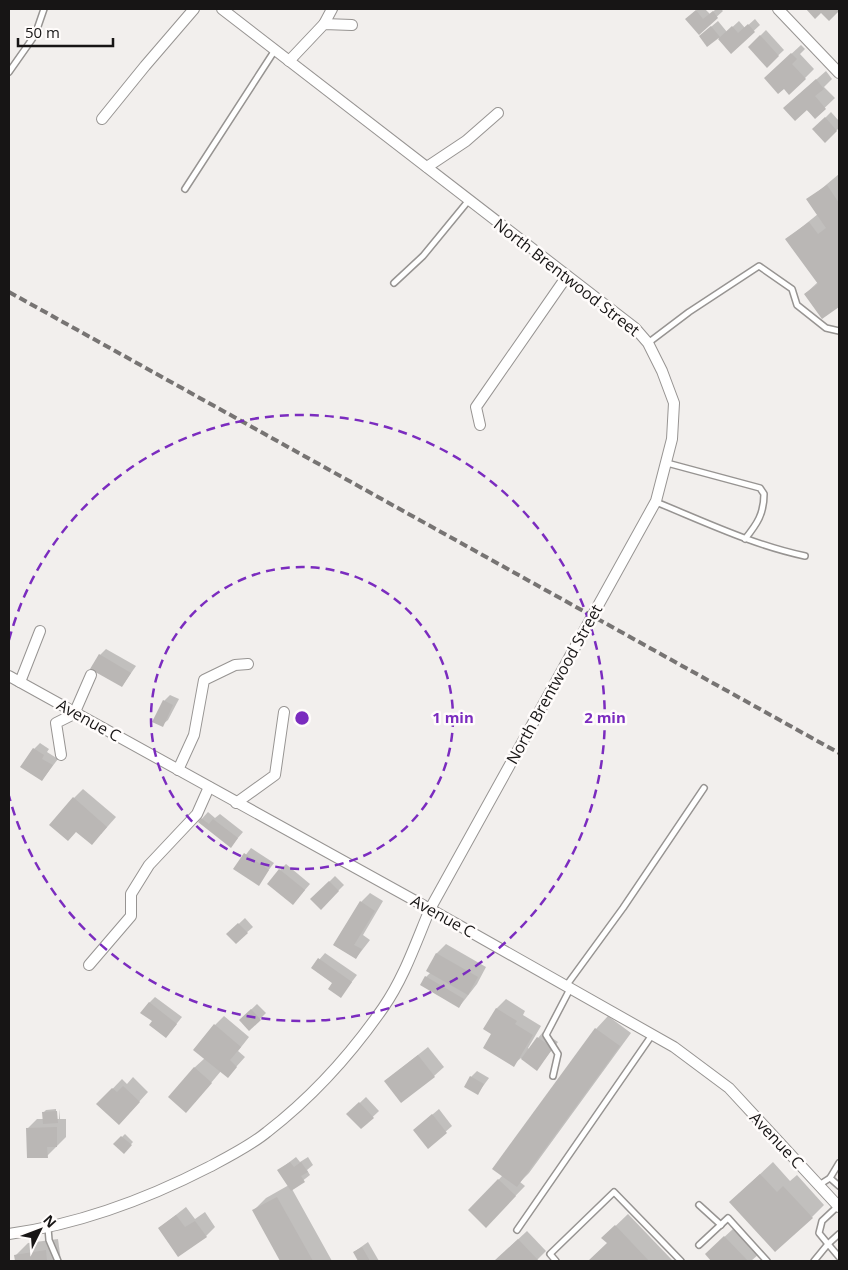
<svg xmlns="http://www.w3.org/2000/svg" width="848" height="1270" font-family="'Open Sans',sans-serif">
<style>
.shadow{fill:#0003}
.building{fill:#bab7b5}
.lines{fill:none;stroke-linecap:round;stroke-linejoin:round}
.service-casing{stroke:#979492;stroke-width:8}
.minor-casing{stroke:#979492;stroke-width:12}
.service{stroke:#fff;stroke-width:5}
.minor{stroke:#fff;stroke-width:10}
.rail{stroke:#777473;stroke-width:4;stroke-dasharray:8 4;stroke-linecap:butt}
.ring{fill:none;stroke:#7b2cbf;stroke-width:2.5;stroke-dasharray:9 6}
.labels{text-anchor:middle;stroke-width:5;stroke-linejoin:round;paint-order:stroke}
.street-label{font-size:16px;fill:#171515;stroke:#fffcfb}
.centre{fill:#7b2cbf;stroke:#fffcfb;stroke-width:2.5}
.ring-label{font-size:15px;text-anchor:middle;font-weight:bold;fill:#7b2cbf;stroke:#fffcfb;stroke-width:5;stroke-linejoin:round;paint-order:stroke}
</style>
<rect width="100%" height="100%" fill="#f2efed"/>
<g class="shadow">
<path d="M698 9H705L710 14 715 10 712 9H721L723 11 699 33 693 13Z"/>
<path d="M755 19 760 25 731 52 718 37 706 31 718 21 727 32 739 21 745 28Z"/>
<path d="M766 30 784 50 767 66 749 47Z"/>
<path d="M801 45 805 49 800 54 814 69 805 78 784 87 775 69Z"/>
<path d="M826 71 832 79 824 87 835 98 815 117 794 99Z"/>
<path d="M831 112 839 121V128L825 141 814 129Z"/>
<path d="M839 174V305L822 317 805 294 818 282 787 239 818 214 808 200Z"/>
<path d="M106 649 136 666 122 686 100 655Z"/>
<path d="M170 695 179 699 168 720 162 725 164 701Z"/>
<path d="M40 743 49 749 47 752 58 759 42 780 34 749Z"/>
<path d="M83 789 116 817 101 834 77 831 74 798Z"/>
<path d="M208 812 215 818 220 814 243 832 231 846 199 822Z"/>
<path d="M251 848 274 863 258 884 235 869Z"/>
<path d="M286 864 310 884 298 898 280 870Z"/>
<path d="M335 876 344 885 321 908 312 899Z"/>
<path d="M370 893 383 901 363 935 370 940 356 958 334 945 361 902Z"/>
<path d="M245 918 253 927 236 942 228 934Z"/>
<path d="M446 944 486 967 477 984 459 1007 426 977 431 972 428 970 437 953Z"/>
<path d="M325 953 357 975 341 996 334 982 313 967Z"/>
<path d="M155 997 182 1017 166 1037 153 1021 149 1003Z"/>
<path d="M506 999 525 1011 523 1015 541 1026 528 1048 529 1049 543 1032 558 1042 537 1069 521 1058 513 1065 493 1034 496 1009Z"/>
<path d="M257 1004 266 1013 249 1030 240 1020Z"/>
<path d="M224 1016 249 1037 238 1051 245 1057 228 1076 221 1071 195 1102 194 1068 205 1058 215 1025Z"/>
<path d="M608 1016 631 1033 529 1173 520 1182 525 1186 486 1226 470 1210 503 1175 494 1168 596 1029Z"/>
<path d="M428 1047 444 1067 434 1076 385 1081Z"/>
<path d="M477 1071 489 1078 478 1093 471 1077Z"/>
<path d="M133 1077 148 1092 128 1114 98 1104 122 1079 127 1084Z"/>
<path d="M366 1097 379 1111 361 1128 348 1114Z"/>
<path d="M56 1109V1119H59V1109L60 1119H66V1137L47 1156 28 1128 37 1119H44V1112L46 1110Z"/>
<path d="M439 1109 452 1126 428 1147 420 1125Z"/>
<path d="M125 1134 133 1142 124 1152 115 1144Z"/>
<path d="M296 1157 300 1162 308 1157 313 1165 307 1170 310 1175 292 1189 332 1261H281L253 1211 266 1198 289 1185 279 1170Z"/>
<path d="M773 1162 790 1181 797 1175 824 1205 812 1217 743 1190Z"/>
<path d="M186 1207 195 1219 205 1212 215 1227 206 1236 159 1228Z"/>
<path d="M628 1214 673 1261H590L608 1243 603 1238Z"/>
<path d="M734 1228 759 1254 751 1261H713L706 1254Z"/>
<path d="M527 1231 546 1251 536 1261H495Z"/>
<path d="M58 1239 61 1261H16V1255L28 1243Z"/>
<path d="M368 1242 379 1261H360L354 1252Z"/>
</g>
<g class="building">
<path d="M806 9H838L839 11 829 21 821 13 815 19Z"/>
<path d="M696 10 703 19 713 11 718 18 699 35 685 19Z"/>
<path d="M748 24 755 32 731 54 718 39 732 26 738 33Z"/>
<path d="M711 26 720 37 707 47 699 36Z"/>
<path d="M760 35 779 56 767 68 748 47Z"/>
<path d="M791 53 797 59 792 64 806 79 789 95 784 89 778 94 764 78Z"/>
<path d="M816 79 824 89 815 96 826 109 815 119 807 110 795 121 783 108Z"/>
<path d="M825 117 837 131 825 143 812 129Z"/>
<path d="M827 185 839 203V307L822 319 804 294 818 284 785 239 809 222 818 234 826 228 806 199Z"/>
<path d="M99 654 131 673 122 687 90 669Z"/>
<path d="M163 700 173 705 163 727 152 722Z"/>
<path d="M33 748 44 755 42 759 53 765 42 781 20 767Z"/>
<path d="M73 797 107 827 92 845 76 832 68 841 49 825Z"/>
<path d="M201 818 209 824 213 819 238 838 231 848 198 822Z"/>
<path d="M244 853 269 870 259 886 233 869Z"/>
<path d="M279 869 305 890 293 905 267 884Z"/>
<path d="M329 881 339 891 321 910 310 899Z"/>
<path d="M360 901 375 911 354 945 362 949 356 959 333 945Z"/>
<path d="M238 923 248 933 236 944 226 934Z"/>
<path d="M436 953 478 977 468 995 426 971Z"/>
<path d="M318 958 352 982 341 998 328 989 332 983 311 968Z"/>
<path d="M425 976 464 999 459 1008 420 985Z"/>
<path d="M149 1002 177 1024 166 1038 149 1025 152 1021 140 1013Z"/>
<path d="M496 1008 517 1021 515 1024 533 1035 514 1067 483 1048 491 1034 483 1029Z"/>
<path d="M251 1009 261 1020 249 1031 239 1020Z"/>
<path d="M214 1024 241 1047 230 1060 237 1067 228 1078 193 1050Z"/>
<path d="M595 1028 620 1046 517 1187 492 1169Z"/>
<path d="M537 1037 553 1048 537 1071 521 1059Z"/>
<path d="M418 1055 435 1077 401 1103 384 1081Z"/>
<path d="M194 1067 212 1083 186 1113 168 1097Z"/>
<path d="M470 1076 484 1084 478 1095 464 1087Z"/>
<path d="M123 1086 140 1102 119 1125 96 1104 112 1088 117 1092Z"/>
<path d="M359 1102 374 1118 361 1129 346 1114Z"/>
<path d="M57 1111 58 1123 43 1124 42 1112Z"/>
<path d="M432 1114 447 1133 428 1149 413 1130Z"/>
<path d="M57 1127V1147H47L48 1158H27L26 1128Z"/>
<path d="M121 1136 132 1145 124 1154 113 1144Z"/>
<path d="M290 1162 294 1167 301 1162 308 1172 301 1176 305 1182 291 1191 277 1170Z"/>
<path d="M760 1174 777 1192 783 1186 813 1218 775 1252 729 1202Z"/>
<path d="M498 1179 516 1196 486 1228 468 1210Z"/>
<path d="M277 1197 313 1261H280L252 1210Z"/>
<path d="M176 1215 185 1227 195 1221 207 1237 178 1257 158 1228Z"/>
<path d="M615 1225 649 1261H588L607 1243 601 1238Z"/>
<path d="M724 1236 748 1261H711L705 1254Z"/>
<path d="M518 1239 539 1261H494Z"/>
<path d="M362 1247 370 1261H358L353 1252Z"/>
<path d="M46 1250 47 1261H15L14 1255Z"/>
</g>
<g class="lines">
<defs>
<g id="service">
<path d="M9 72 35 35 44 9"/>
<path d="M185 189 275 50"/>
<path d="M394 283 423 256 469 200"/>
<path d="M648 343 689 312 759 266 792 289 797 305 826 328 839 331"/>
<path d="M667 463 760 488 764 494C764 514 757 524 745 539"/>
<path d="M656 502C705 522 753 545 805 556"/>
<path d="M566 986 623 908 704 788"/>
<path d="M553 1076 558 1054 546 1035 570 989"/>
<path d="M830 1178 839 1186"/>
<path d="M819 1185 830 1178 839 1163"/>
<path d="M699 1205 721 1225"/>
<path d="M838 1206 822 1221 819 1233 828 1244 839 1234"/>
<path d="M48 1228 49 1240 58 1261"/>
<path d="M517 1230 652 1035"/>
<path d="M699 1245 728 1218 767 1261"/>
<path d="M556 1261 550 1254 614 1192 681 1261"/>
<path d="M814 1261 828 1244 839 1257"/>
</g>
<g id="minor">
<path d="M778 9 839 73"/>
<path d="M324 24 332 9"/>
<path d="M289 61 324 24 352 25"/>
<path d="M102 119 145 66 194 9"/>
<path d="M427 167 466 141 498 113"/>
<path d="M480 425 476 407 567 276"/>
<path d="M9 676 430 909 674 1047 729 1088 839 1207"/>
<path d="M20 682 40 631"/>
<path d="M61 755 56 723 74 714 91 675"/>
<path d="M178 770 194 735 204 680 235 665 248 664"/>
<path d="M236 803 275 775 284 712"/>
<path d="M89 965 131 916V894L149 865 197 814 209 787"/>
<path d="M9 1234C80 1224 145 1200 209 1167 228 1157 250 1146 267 1132 311 1098 351 1054 383 1008 404 978 416 942 430 909L656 501 672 439 674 403 662 371 648 343 635 328 222 9"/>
</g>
</defs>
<use href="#service" class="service-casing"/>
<use href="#minor" class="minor-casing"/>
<use href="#service" class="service"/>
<use href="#minor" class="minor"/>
<path class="rail" d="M9 292 839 753"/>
</g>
<g class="ring">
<circle cx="302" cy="718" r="151"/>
<path d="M9 640A303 303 0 1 1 9 796"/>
</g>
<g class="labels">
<g class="street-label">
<text transform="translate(567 277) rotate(38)" y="6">North Brentwood Street</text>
<text transform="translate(554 684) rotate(-61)" y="6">North Brentwood Street</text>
<text transform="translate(89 720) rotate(29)" y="6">Avenue C</text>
<text transform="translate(443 916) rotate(29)" y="6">Avenue C</text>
<text transform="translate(777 1140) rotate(47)" y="6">Avenue C</text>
</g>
</g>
<circle cx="302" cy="718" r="8" class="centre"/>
<g class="ring-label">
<text x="453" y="723">1 min</text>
<text x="605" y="723">2 min</text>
</g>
<rect width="848" height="1270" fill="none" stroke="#171515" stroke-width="20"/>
<g transform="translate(40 1230) rotate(48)" stroke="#fffcfb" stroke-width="4" paint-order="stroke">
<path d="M0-4L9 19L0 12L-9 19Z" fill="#171515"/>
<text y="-8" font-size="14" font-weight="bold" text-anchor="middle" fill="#171515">N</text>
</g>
<path d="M18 38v8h95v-8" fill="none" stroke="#171515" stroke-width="2.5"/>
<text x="25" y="38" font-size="15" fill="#171515" stroke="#fffcfb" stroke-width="4" paint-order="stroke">50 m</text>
</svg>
